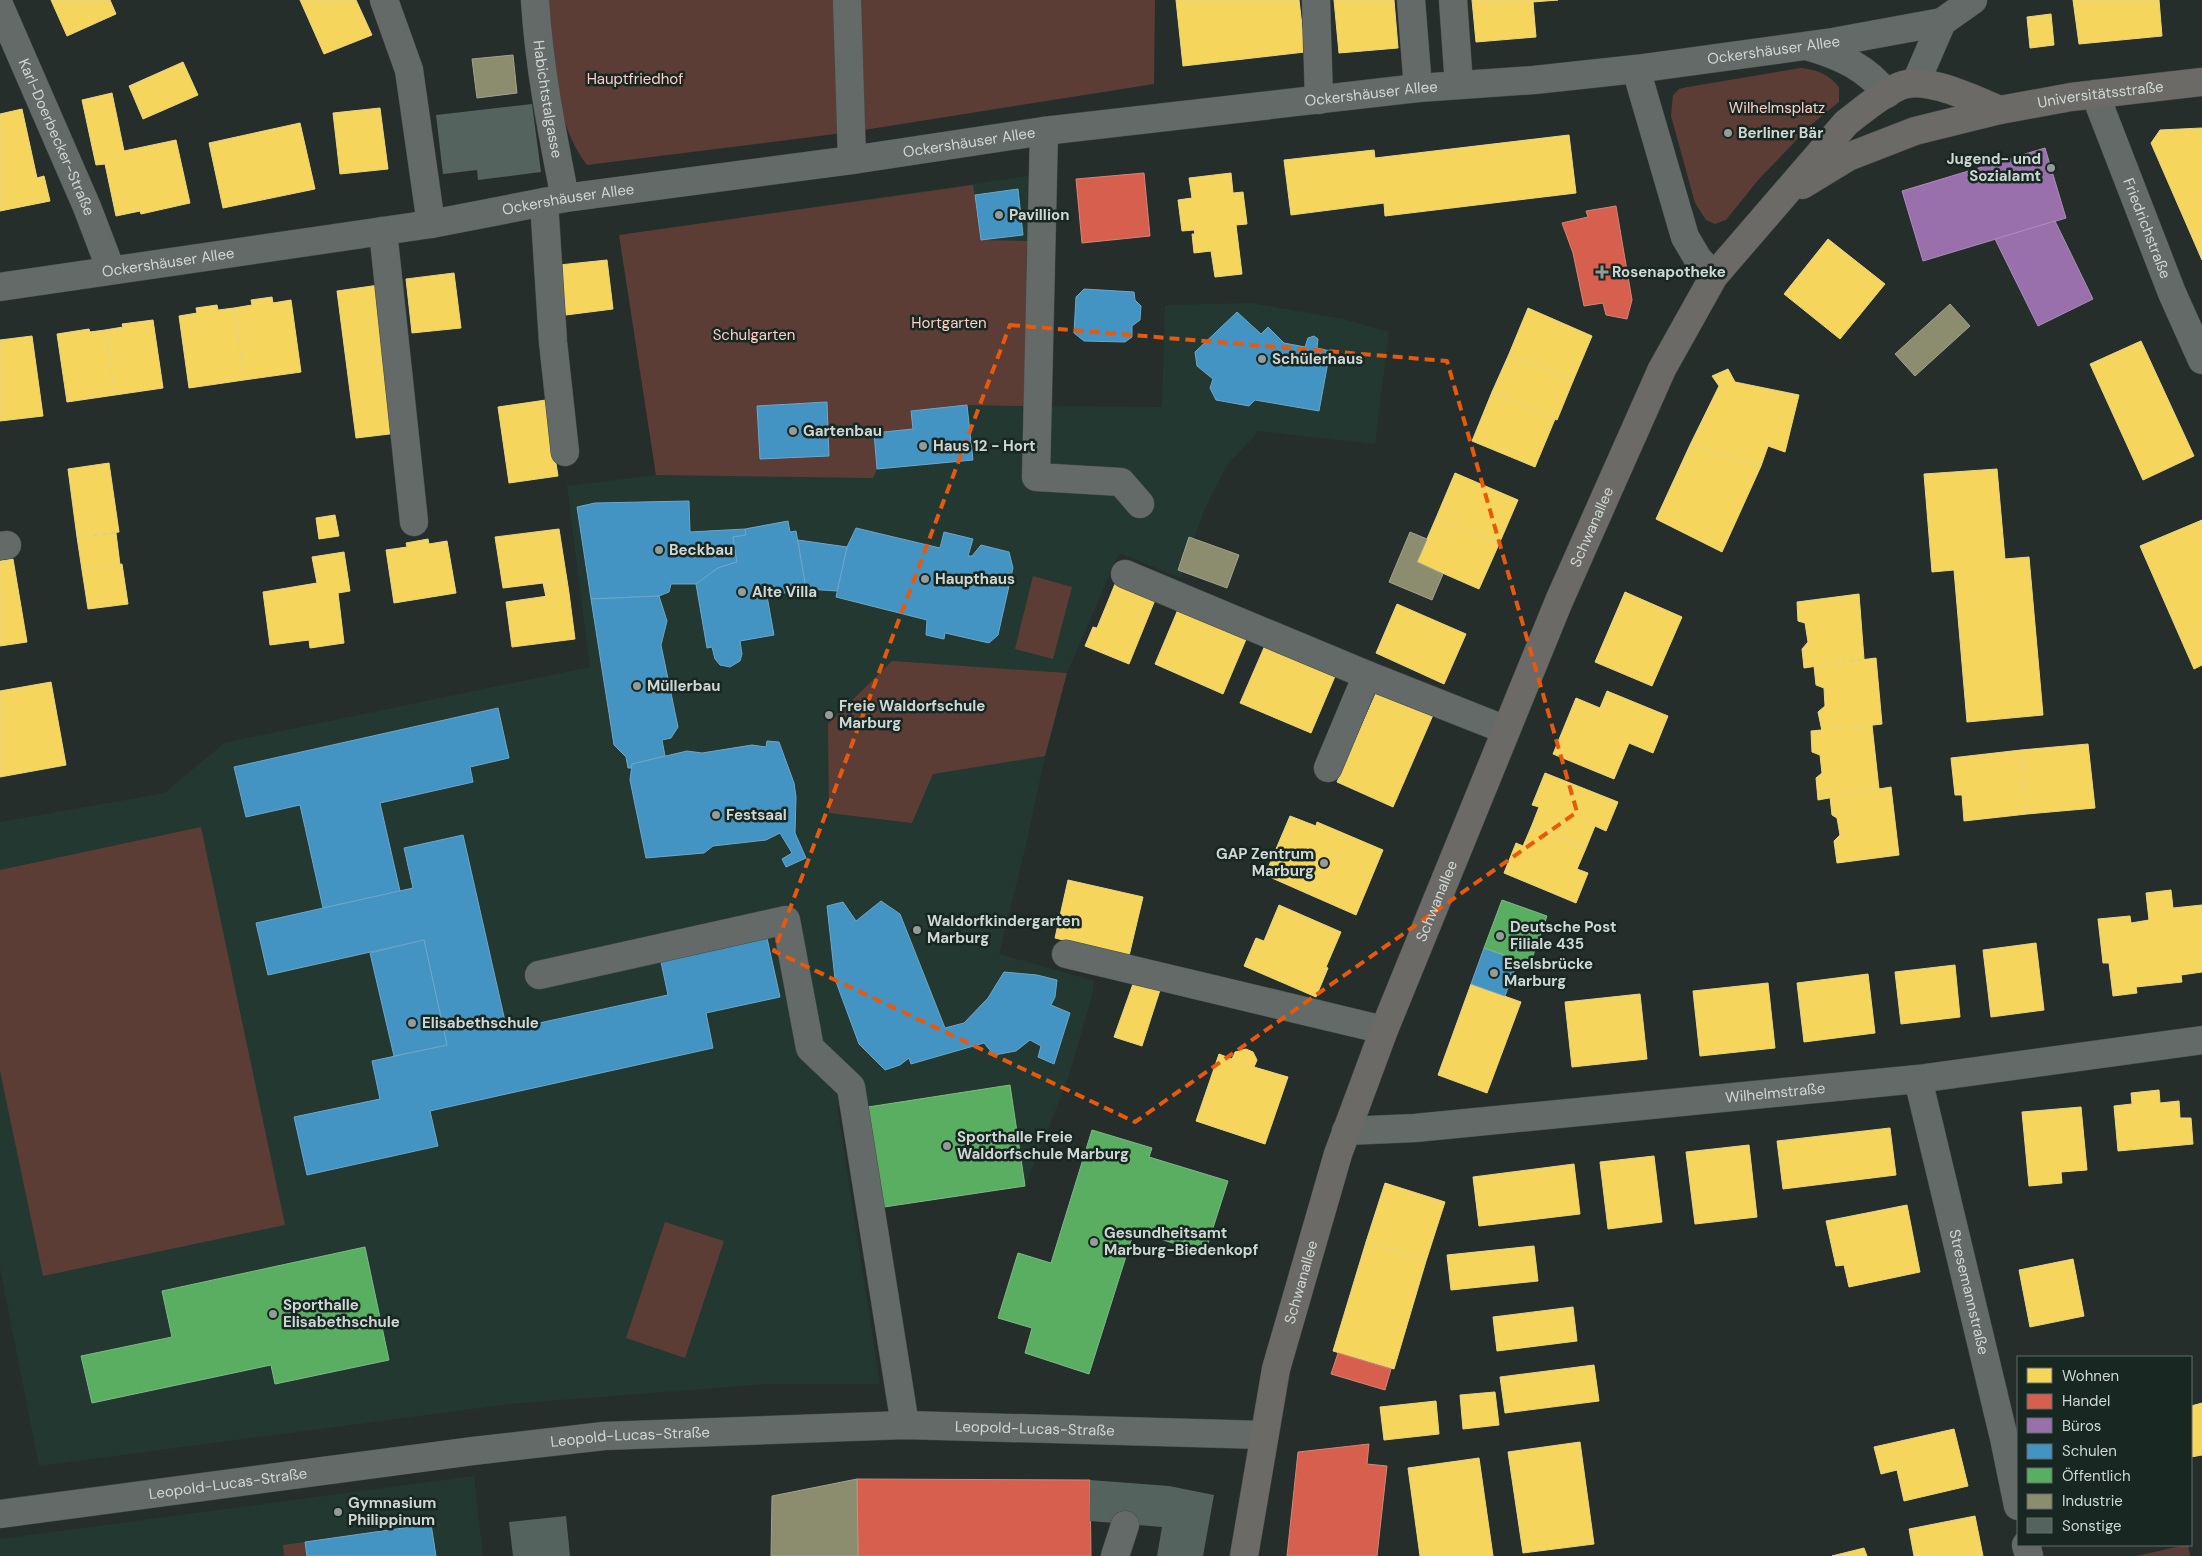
<svg xmlns="http://www.w3.org/2000/svg" width="2202" height="1556" font-family="'DM Sans',sans-serif">
<style>
.built{fill:#233831}
.green{fill:#5b3d35}
.homes{fill:#f6d55c;stroke:#ead680}
.shops{fill:#d6604d;stroke:#d48476}
.offices{fill:#9970ab;stroke:#a98fb7}
.schools{fill:#4393c3;stroke:#6da7c8}
.public{fill:#5aae61;stroke:#7dba84}
.industry{fill:#8c8c6e;stroke:#a0a28d}
.building{fill:#55635e}
.lines{fill:none;stroke-linecap:round;stroke-linejoin:round}
.minor-casing{stroke:#454c4a;stroke-width:29}
.major-casing{stroke:#454c4a;stroke-width:29}
.minor{stroke:#646a68;stroke-width:28}
.major{stroke:#6b6a66;stroke-width:28}
.marked{fill:none;stroke:#e8590c;stroke-width:4;stroke-dasharray:10 6;stroke-linejoin:round}
.poi-dot{fill:#939c99;stroke:#182722;stroke-width:2}
.labels{text-anchor:middle;stroke-width:5;stroke-linejoin:round;paint-order:stroke}
.street-label{font-size:15px;fill:#ced7d4;stroke:#182722}
.park-label{font-size:15px;fill:#fecec2;stroke:#182722}
.poi-label{font-size:15px;font-weight:bold;fill:#ced7d4;stroke:#182722;text-anchor:start}
</style>
<rect width="100%" height="100%" fill="#262e2b"/>
<g class="built">
<path d="M1028 176 1026 406 1162 407 1165 305 1252 303 1344 319 1389 332 1375 444 1259 431 1227 465 1205 508 1180 578 1119 553 1067 673 1045 756 1025 849 999 954 1094 981 1092 996 1068 1079 1025 1186 884 1207 868 1107 837 1106 880 1384H768L509 1404 39 1466 0 1268V822L165 793 224 743 590 667 567 486 656 475 619 235Z"/>
<path d="M474 1476 483 1556H0V1539Z"/>
</g>
<g class="green">
<path d="M549 0H1155L1154 84 851 132 587 165C553 121 552 53 549 0Z"/>
<path d="M1801 68C1818 70 1828 74 1839 87V102L1812 124 1759 179 1726 220 1715 224 1706 220 1695 203 1671 116 1673 95 1679 89 1688 87Z"/>
<path d="M973 185 981 240 1027 241 1025 406 967 405 911 411 913 429 874 433 877 469 873 478 656 475 619 235Z"/>
<path d="M1033 576 1072 587 1053 659 1015 649Z"/>
<path d="M892 661 1067 673 1045 756 933 774 912 823 829 813 828 724Z"/>
<path d="M201 827 285 1225 43 1276 0 1071V870Z"/>
<path d="M665 1222 724 1241 685 1358 626 1338Z"/>
<path d="M305 1542 307 1556H284L283 1545Z"/>
<path d="M2186 1545H2188L2190 1556H2136Z"/>
</g>
<g class="homes">
<path d="M51 0H110L116 14 67 36Z"/>
<path d="M300 0H356L372 35 324 54Z"/>
<path d="M1176 0H1299L1305 52 1183 66Z"/>
<path d="M1334 0H1394L1398 48 1339 53Z"/>
<path d="M1472 0H1558L1533 2 1536 37 1476 42Z"/>
<path d="M2073 0H2159L2162 36 2079 44Z"/>
<path d="M2051 14 2054 45 2030 48 2027 17Z"/>
<path d="M183 62 198 95 143 119 129 86Z"/>
<path d="M112 93 124 151 176 140 190 203 141 214 140 211 116 216 105 164 96 165 82 100Z"/>
<path d="M380 108 388 169 340 174 333 113Z"/>
<path d="M22 109 37 178 44 176 50 201 0 211V114Z"/>
<path d="M300 123 315 189 223 208 209 143Z"/>
<path d="M2202 128V260L2151 143 2160 130Z"/>
<path d="M1569 135 1576 193 1385 216 1384 203 1291 215 1284 160 1374 150 1375 158Z"/>
<path d="M1231 173 1233 193 1243 192 1247 224 1236 225 1242 274 1215 277 1211 251 1194 253 1192 234H1195L1194 230 1182 231 1178 200 1192 198 1189 178Z"/>
<path d="M1828 239 1885 284 1840 339 1784 294Z"/>
<path d="M607 260 613 309 566 315 559 265Z"/>
<path d="M454 273 461 328 412 333 406 279Z"/>
<path d="M379 285 398 433 356 438 337 291Z"/>
<path d="M272 297 273 303 291 300 301 372 244 380 234 308 252 305 251 300Z"/>
<path d="M217 305 218 310 234 308 244 380 189 388 179 316 197 313 196 308Z"/>
<path d="M1528 308 1592 336 1573 381 1509 354Z"/>
<path d="M153 320 163 388 115 395 105 330 123 327 122 324Z"/>
<path d="M89 329 90 332 105 330 115 395 67 402 57 334Z"/>
<path d="M32 336 43 416 0 421V340Z"/>
<path d="M2141 341 2194 456 2143 480 2090 364Z"/>
<path d="M1509 354 1573 381 1557 420 1492 392Z"/>
<path d="M1728 369 1735 382 1799 395 1785 452 1768 446 1761 466 1690 445 1719 386 1712 376Z"/>
<path d="M1492 392 1555 419 1535 467 1472 441Z"/>
<path d="M546 400 558 476 509 483 498 407Z"/>
<path d="M1690 445 1761 466 1722 552 1656 519Z"/>
<path d="M109 463 119 532 77 537 68 469Z"/>
<path d="M1997 469 2005 559 2029 557 2043 715 1967 722 1954 570 1932 572 1924 474Z"/>
<path d="M1455 473 1518 500 1499 544 1436 518Z"/>
<path d="M335 515 339 536 319 539 316 518Z"/>
<path d="M1436 518 1499 544 1479 589 1417 562Z"/>
<path d="M2202 520V665L2194 669 2140 546Z"/>
<path d="M559 529 567 580 503 588 495 537Z"/>
<path d="M116 533 120 565 82 570 77 537Z"/>
<path d="M428 539 429 544 447 541 456 593 394 603 386 550 407 547 406 543Z"/>
<path d="M344 552 350 591 338 593 344 643 310 648 309 640 270 645 263 592 317 583 312 557Z"/>
<path d="M13 559 27 642 0 646V561Z"/>
<path d="M122 564 128 604 88 609 82 570Z"/>
<path d="M567 580 569 593 546 597 543 583Z"/>
<path d="M1115 584 1155 600 1129 664 1085 646 1093 627 1097 628Z"/>
<path d="M1625 592 1682 617 1652 686 1595 662Z"/>
<path d="M569 593 575 639 512 647 506 602Z"/>
<path d="M1859 594 1864 659 1804 668 1802 649 1808 642 1805 623 1798 621 1797 602Z"/>
<path d="M1397 604 1466 634 1444 684 1376 653Z"/>
<path d="M1179 607 1247 637 1223 694 1155 664Z"/>
<path d="M1266 643 1336 674 1311 733 1240 703Z"/>
<path d="M1876 658 1882 724 1822 731 1818 712 1825 706 1824 688 1816 685 1814 666Z"/>
<path d="M51 682 66 765 0 777V691Z"/>
<path d="M1377 691 1433 715 1393 807 1337 782Z"/>
<path d="M1607 691 1668 716 1653 753 1629 743 1614 779 1553 754 1576 698 1600 708Z"/>
<path d="M1872 725 1879 789 1818 800 1816 778 1822 773 1820 755 1812 752 1811 731Z"/>
<path d="M2088 744 2095 808 2027 814 2021 750Z"/>
<path d="M2021 750 2027 814 1964 821 1962 795H1955L1951 758Z"/>
<path d="M1545 773 1618 802 1606 831 1595 826 1586 848 1532 825 1539 807 1532 805Z"/>
<path d="M1891 787 1899 855 1837 863 1834 841 1840 835 1837 818 1832 815 1830 797Z"/>
<path d="M1290 816 1316 826 1317 822 1383 850 1356 915 1265 875Z"/>
<path d="M1532 825 1586 848 1577 869 1588 873 1576 903 1504 873 1516 843 1523 846Z"/>
<path d="M1068 880 1143 897 1129 956 1055 938Z"/>
<path d="M2171 890 2173 908 2202 905V972L2181 975 2182 982 2136 987 2137 993 2113 996 2109 963H2103L2098 919 2130 916 2131 923 2149 920 2146 893Z"/>
<path d="M1279 905 1341 932 1326 967 1328 968 1316 997 1244 966 1256 938 1264 941Z"/>
<path d="M2036 943 2044 1010 1991 1017 1983 950Z"/>
<path d="M1955 965 1960 1017 1901 1024 1895 972Z"/>
<path d="M1868 974 1875 1033 1804 1042 1797 983Z"/>
<path d="M1134 981 1161 987 1142 1046 1114 1037Z"/>
<path d="M1768 983 1775 1048 1700 1056 1693 991Z"/>
<path d="M1471 984 1521 1002 1487 1093 1438 1075Z"/>
<path d="M1640 994 1647 1059 1572 1067 1565 1002Z"/>
<path d="M1246 1049 1253 1052 1257 1060 1254 1067 1288 1077 1265 1144 1196 1121 1219 1054 1232 1059 1235 1052Z"/>
<path d="M2159 1090 2160 1103 2179 1101 2180 1118H2191L2193 1144 2118 1151 2114 1106 2132 1104 2131 1093Z"/>
<path d="M2081 1107 2087 1170 2061 1172 2062 1183 2029 1186 2022 1112Z"/>
<path d="M1890 1128 1896 1175 1783 1189 1777 1141Z"/>
<path d="M1749 1145 1757 1217 1695 1224 1686 1152Z"/>
<path d="M1654 1156 1662 1222 1608 1229 1600 1162Z"/>
<path d="M1574 1164 1580 1214 1479 1226 1473 1177Z"/>
<path d="M1385 1183 1445 1202 1426 1261 1366 1242Z"/>
<path d="M1907 1205 1920 1272 1849 1287 1844 1265 1836 1266 1826 1221Z"/>
<path d="M1366 1242 1426 1261 1394 1369 1333 1351Z"/>
<path d="M1534 1246 1538 1281 1451 1290 1447 1255Z"/>
<path d="M2073 1259 2084 1316 2030 1327 2019 1270Z"/>
<path d="M1573 1307 1577 1341 1497 1351 1493 1317Z"/>
<path d="M1594 1365 1599 1401 1505 1413 1500 1377Z"/>
<path d="M1495 1392 1499 1425 1463 1429 1460 1395Z"/>
<path d="M1436 1401 1439 1434 1384 1440 1380 1407Z"/>
<path d="M2202 1403V1455L2191 1457V1406Z"/>
<path d="M1954 1429 1968 1486 1904 1501 1897 1470 1881 1474 1874 1447Z"/>
<path d="M1580 1442 1594 1544 1523 1553 1508 1452Z"/>
<path d="M1479 1458 1493 1556H1420L1408 1468Z"/>
<path d="M1975 1516 1983 1556H1914L1909 1529Z"/>
<path d="M1864 1548 1867 1556H1832Z"/>
</g>
<g class="shops">
<path d="M1144 173 1150 236 1082 243 1076 179Z"/>
<path d="M1616 206 1632 300 1627 319 1606 315 1603 303 1584 306 1573 253 1562 223 1588 217 1586 211Z"/>
<path d="M1338 1353 1391 1369 1385 1390 1331 1374Z"/>
<path d="M1369 1444 1367 1464 1387 1466 1377 1556H1287L1298 1452Z"/>
<path d="M857 1479 1090 1480 1091 1556H858Z"/>
</g>
<g class="offices">
<path d="M2045 148 2066 218 1923 261 1902 191Z"/>
<path d="M2055 221 2093 299 2038 326 1995 239Z"/>
</g>
<g class="schools">
<path d="M1018 189 1023 235 981 240 975 195Z"/>
<path d="M1084 289 1134 292 1135 300 1141 306 1140 320 1132 326V337L1125 342 1084 341 1074 333 1076 297Z"/>
<path d="M1237 312 1261 334 1268 327 1284 343 1305 347 1308 338 1314 336 1318 339 1317 348 1330 351 1319 411 1255 400 1249 406 1216 400 1210 388 1213 379 1197 366 1195 352Z"/>
<path d="M827 402 829 456 760 459 757 406Z"/>
<path d="M967 405 973 460 877 469 874 433 913 429 911 411Z"/>
<path d="M689 501 690 532 745 529 746 535 733 537 737 562 718 568 696 584H671L669 592 659 596 591 599 577 507 595 503Z"/>
<path d="M788 521 790 532 796 531 806 589 767 596 774 635 740 641 742 654 740 661 730 667 720 665 715 659 712 647 707 648 696 584 718 568 737 562 733 537 746 535 745 529Z"/>
<path d="M856 528 940 548 944 532 973 539 968 556H972L981 545 1009 552 1013 568 998 635 989 643 945 633 944 639 926 635 927 620 836 597 847 547Z"/>
<path d="M798 540 847 547 837 591 806 589Z"/>
<path d="M659 596 667 621 661 645 678 727 671 738 662 740 665 756 632 764V768H628L626 757 614 745 591 599Z"/>
<path d="M498 708 509 758 470 767 473 782 380 803 400 891 323 908 300 805 246 817 234 767Z"/>
<path d="M767 741 779 742 794 783 796 797 795 833 806 858 786 867 782 859 792 853 780 833 766 840 713 846 704 853 646 858 630 780 632 764 687 751 702 753 752 745 766 747Z"/>
<path d="M463 835 507 1030 668 995 661 962 767 938 780 997 706 1013 713 1048 430 1111 438 1146 307 1175 294 1117 380 1099 372 1061 447 1045 424 940 268 975 256 923 413 888 404 848Z"/>
<path d="M881 901 900 914 945 1028 964 1023 988 998 1004 972 1037 975 1057 980 1055 997 1051 1005 1070 1013 1054 1064 1038 1057 1041 1046 1030 1040 1016 1051 994 1055 984 1043 911 1064 909 1058 900 1065 885 1070 859 1044 835 979 827 906 843 902 856 921Z"/>
<path d="M424 940 447 1045 394 1056 370 953Z"/>
<path d="M1484 948 1518 960 1505 996 1471 984Z"/>
<path d="M431 1524 436 1556H307L305 1542Z"/>
</g>
<g class="public">
<path d="M1502 900 1547 916 1530 964 1484 948Z"/>
<path d="M1010 1085 1025 1186 884 1207 868 1107Z"/>
<path d="M1092 1130 1152 1148 1149 1157 1228 1181 1205 1253 1134 1231 1089 1374 1025 1353 1032 1328 998 1318 1018 1253 1051 1263Z"/>
<path d="M365 1247 389 1360 275 1384 271 1365 92 1403 81 1356 172 1337 162 1291Z"/>
</g>
<g class="industry">
<path d="M513 55 517 93 477 98 472 59Z"/>
<path d="M1950 304 1970 326 1915 376 1895 354Z"/>
<path d="M1410 532 1427 539 1417 562 1443 574 1432 600 1389 582Z"/>
<path d="M1189 537 1239 555 1227 588 1178 570Z"/>
<path d="M857 1479 858 1556H771L772 1496Z"/>
</g>
<g class="building">
<path d="M532 104 541 172 478 180 477 170 443 174 436 115Z"/>
<path d="M1090 1480 1169 1486 1214 1495 1203 1556H1157L1162 1527 1090 1521Z"/>
<path d="M566 1516 570 1556H513L509 1522Z"/>
</g>
<g class="lines">
<defs>
<g id="minor">
<path d="M384 0 409 70 431 224"/>
<path id="s1" d="M535 0C539 67 552 132 565 198"/>
<path d="M847 0 852 160"/>
<path d="M1316 0 1319 100"/>
<path d="M1411 0 1418 88"/>
<path d="M1453 0 1459 85"/>
<path id="s2" d="M0 7 87 207 111 270"/>
<path d="M1810 47C1841 56 1867 68 1887 94"/>
<path d="M1636 69 1685 237 1698 259 1714 276"/>
<path d="M1916 82 1942 22 1973 0"/>
<path id="s3" d="M2095 94 2172 293 2202 360"/>
<path d="M1044 131 1036 477 1121 482 1140 504"/>
<path d="M544 202 553 342 565 452"/>
<path d="M383 231 414 522"/>
<path id="s4" d="M0 287 431 224 565 198 852 160 1044 131 1418 88 1534 80 1636 69 1833 42 1942 22"/>
<path d="M0 546 7 545"/>
<path d="M1125 574 1367 675 1506 730"/>
<path d="M1328 768 1367 675"/>
<path d="M1066 954 1384 1030"/>
<path d="M539 975 786 920 810 1048 851 1087 905 1425"/>
<path id="s5" d="M1918 1079 2004 1438 2018 1506"/>
<path id="s6" d="M1346 1131 1415 1128 1918 1079 2202 1040"/>
<path id="s7" d="M0 1514 473 1451 604 1436 905 1425 1264 1435"/>
<path d="M2026 1545 2029 1556"/>
<path d="M1115 1556 1125 1525"/>
</g>
<g id="major">
<path id="s8" d="M1802 185 1848 157 1915 131 2000 110 2071 97 2202 82"/>
<path id="s9" d="M1244 1556 1276 1369 1338 1154 1384 1030 1559 601 1662 369 1714 276 1846 123C1863 110 1881 94 1900 86 1926 75 1975 100 2000 110"/>
</g>
</defs>
<use href="#minor" class="minor-casing"/>
<use href="#major" class="major-casing"/>
<use href="#minor" class="minor"/>
<use href="#major" class="major"/>
</g>
<path class="marked" d="M1010 325 1447 361 1577 812 1135 1122 774 951Z"/>
<g class="poi-dot">
<circle cx="1728" cy="133" r="5"/>
<circle cx="2051" cy="168" r="5"/>
<circle cx="999" cy="215" r="5"/>
<path d="M1599.5 264.5h5v5h5v5h-5v5h-5v-5h-5v-5h5z"/>
<circle cx="1262" cy="359" r="5"/>
<circle cx="793" cy="431" r="5"/>
<circle cx="923" cy="446" r="5"/>
<circle cx="659" cy="550" r="5"/>
<circle cx="925" cy="579" r="5"/>
<circle cx="742" cy="592" r="5"/>
<circle cx="637" cy="686" r="5"/>
<circle cx="829" cy="715" r="5"/>
<circle cx="716" cy="815" r="5"/>
<circle cx="1324" cy="863" r="5"/>
<circle cx="917" cy="930" r="5"/>
<circle cx="1500" cy="936" r="5"/>
<circle cx="1494" cy="973" r="5"/>
<circle cx="412" cy="1023" r="5"/>
<circle cx="947" cy="1146" r="5"/>
<circle cx="1094" cy="1242" r="5"/>
<circle cx="273" cy="1314" r="5"/>
<circle cx="338" cy="1512" r="5"/>
</g>
<g class="labels">
<g class="street-label">
<text dy="5" stroke="none"><textPath href="#s4" startOffset="1790">Ockershäuser Allee</textPath></text>
<text dy="5" stroke="none"><textPath href="#s4" startOffset="1385">Ockershäuser Allee</textPath></text>
<text dy="5" stroke="none"><textPath href="#s8" startOffset="315">Universitätsstraße</textPath></text>
<text dy="5" stroke="none"><textPath href="#s1" startOffset="100">Habichtstalgasse</textPath></text>
<text dy="5" stroke="none"><textPath href="#s2" startOffset="142">Karl-Doerbecker-Straße</textPath></text>
<text dy="5" stroke="none"><textPath href="#s4" startOffset="980">Ockershäuser Allee</textPath></text>
<text dy="5" stroke="none"><textPath href="#s4" startOffset="575">Ockershäuser Allee</textPath></text>
<text dy="5" stroke="none"><textPath href="#s3" startOffset="144">Friedrichstraße</textPath></text>
<text dy="5" stroke="none"><textPath href="#s4" startOffset="170">Ockershäuser Allee</textPath></text>
<text dy="5" stroke="none"><textPath href="#s9" startOffset="1090">Schwanallee</textPath></text>
<text dy="5" stroke="none"><textPath href="#s9" startOffset="685">Schwanallee</textPath></text>
<text dy="5" stroke="none"><textPath href="#s6" startOffset="431">Wilhelmstraße</textPath></text>
<text dy="5" stroke="none"><textPath href="#s9" startOffset="280">Schwanallee</textPath></text>
<text dy="5" stroke="none"><textPath href="#s5" startOffset="219">Stresemannstraße</textPath></text>
<text dy="5" stroke="none"><textPath href="#s7" startOffset="1040">Leopold-Lucas-Straße</textPath></text>
<text dy="5" stroke="none"><textPath href="#s7" startOffset="635">Leopold-Lucas-Straße</textPath></text>
<text dy="5" stroke="none"><textPath href="#s7" startOffset="230">Leopold-Lucas-Straße</textPath></text>
</g>
<g class="park-label">
<text x="635" y="84">Hauptfriedhof</text>
<text x="1777" y="113">Wilhelmsplatz</text>
<text x="949" y="328">Hortgarten</text>
<text x="754" y="340">Schulgarten</text>
</g>
<g class="poi-label">
<text x="1738" y="138">Berliner Bär</text>
<text x="2041" y="164" text-anchor="end">Jugend- und<tspan x="2041" dy="17">Sozialamt</tspan></text>
<text x="1009" y="220">Pavillion</text>
<text x="1612" y="277">Rosenapotheke</text>
<text x="1272" y="364">Schülerhaus</text>
<text x="803" y="436">Gartenbau</text>
<text x="933" y="451">Haus 12 - Hort</text>
<text x="669" y="555">Beckbau</text>
<text x="935" y="584">Haupthaus</text>
<text x="752" y="597">Alte Villa</text>
<text x="647" y="691">Müllerbau</text>
<text x="839" y="711">Freie Waldorfschule<tspan x="839" dy="17">Marburg</tspan></text>
<text x="726" y="820">Festsaal</text>
<text x="1314" y="859" text-anchor="end">GAP Zentrum<tspan x="1314" dy="17">Marburg</tspan></text>
<text x="927" y="926">Waldorfkindergarten<tspan x="927" dy="17">Marburg</tspan></text>
<text x="1510" y="932">Deutsche Post<tspan x="1510" dy="17">Filiale 435</tspan></text>
<text x="1504" y="969">Eselsbrücke<tspan x="1504" dy="17">Marburg</tspan></text>
<text x="422" y="1028">Elisabethschule</text>
<text x="957" y="1142">Sporthalle Freie<tspan x="957" dy="17">Waldorfschule Marburg</tspan></text>
<text x="1104" y="1238">Gesundheitsamt<tspan x="1104" dy="17">Marburg-Biedenkopf</tspan></text>
<text x="283" y="1310">Sporthalle<tspan x="283" dy="17">Elisabethschule</tspan></text>
<text x="348" y="1508">Gymnasium<tspan x="348" dy="17">Philippinum</tspan></text>
</g>
</g>
<rect x="2017" y="1356" width="175" height="190" fill="#182722" stroke="#616d69"/>
<rect x="2027" y="1368" width="25" height="15" fill="#f6d55c" stroke="#616d69"/>
<text x="2062" y="1381" font-size="15" fill="#ced7d4">Wohnen</text>
<rect x="2027" y="1394" width="25" height="15" fill="#d6604d" stroke="#616d69"/>
<text x="2062" y="1406" font-size="15" fill="#ced7d4">Handel</text>
<rect x="2027" y="1418" width="25" height="15" fill="#9970ab" stroke="#616d69"/>
<text x="2062" y="1431" font-size="15" fill="#ced7d4">Büros</text>
<rect x="2027" y="1444" width="25" height="15" fill="#4393c3" stroke="#616d69"/>
<text x="2062" y="1456" font-size="15" fill="#ced7d4">Schulen</text>
<rect x="2027" y="1468" width="25" height="15" fill="#5aae61" stroke="#616d69"/>
<text x="2062" y="1481" font-size="15" fill="#ced7d4">Öffentlich</text>
<rect x="2027" y="1494" width="25" height="15" fill="#8c8c6e" stroke="#616d69"/>
<text x="2062" y="1506" font-size="15" fill="#ced7d4">Industrie</text>
<rect x="2027" y="1518" width="25" height="15" fill="#55635e" stroke="#616d69"/>
<text x="2062" y="1531" font-size="15" fill="#ced7d4">Sonstige</text>
</svg>
